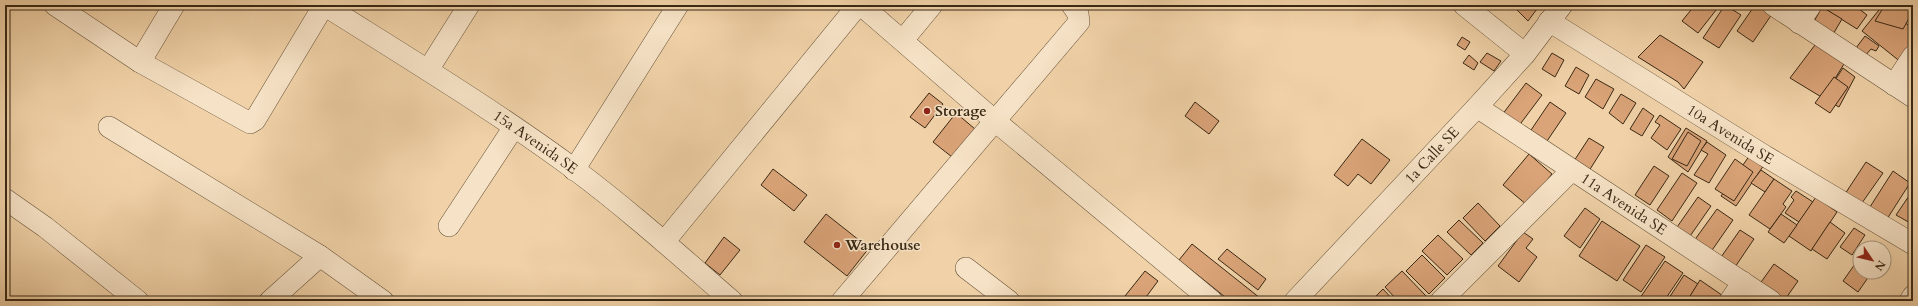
<svg xmlns="http://www.w3.org/2000/svg" width="1918" height="306" font-family="Cardo,serif">
<style>
.building{fill:#daa378;stroke:#382814}
.lines{fill:none;stroke-linecap:round;stroke-linejoin:round}
.minor-casing{stroke:#665239;stroke-width:22}
.minor{stroke:#f6e2c6;stroke-width:21}
.poi-dot{fill:#8f2418;stroke:#f6e2c6;stroke-width:1.5}
.labels{text-anchor:middle;stroke-width:3;stroke-linejoin:round;paint-order:stroke}
.poi-label{font-size:15px;font-weight:bold;fill:#382814;stroke:#f6e2c6;text-anchor:start}
.street-label{font-size:15px;fill:#382814;stroke:#f6e2c6}
</style>
<rect width="100%" height="100%" fill="#f1d2a8"/>
<filter id="stains"><feTurbulence type="fractalNoise" baseFrequency=".005" numOctaves="4"/><feColorMatrix values="0 0 0 0 .2 0 0 0 0 .09 0 0 0 0 .02 0 0 0 .5 -.17"/></filter>
<radialGradient id="worn" r=".72"><stop offset=".6" stop-color="#630" stop-opacity="0"/><stop offset="1" stop-color="#630" stop-opacity=".3"/></radialGradient>
<g class="building">
<path d="M1512 5H1540L1528 21Z"/>
<path d="M1695 5H1720L1698 33 1682 21Z"/>
<path d="M1725 5 1741 15 1719 48 1703 38Z"/>
<path d="M1755 5H1760L1772 14 1753 42 1737 31Z"/>
<path d="M1823 5H1854L1867 15 1857 29 1822 7Z"/>
<path d="M1883 5 1913 29V50L1902 63 1862 31Z"/>
<path d="M1885 5H1904L1913 11 1903 29 1875 21Z"/>
<path d="M1822 7 1842 19 1832 36 1812 25Z"/>
<path d="M1660 35 1703 62 1684 89 1678 82 1638 57Z"/>
<path d="M1865 36 1879 46 1876 51 1871 49 1864 57 1853 52Z"/>
<path d="M1462 37 1470 42 1465 50 1457 45Z"/>
<path d="M1818 41 1844 64 1823 98 1790 78Z"/>
<path d="M1487 53 1501 61 1494 71 1480 62Z"/>
<path d="M1552 53 1564 60 1555 77 1542 69Z"/>
<path d="M1469 55 1478 63 1474 70 1463 63Z"/>
<path d="M1576 67 1589 75 1579 94 1565 86Z"/>
<path d="M1843 68 1855 77 1839 107 1823 98Z"/>
<path d="M1834 77 1848 87 1830 113 1815 103Z"/>
<path d="M1596 79 1614 89 1603 109 1585 97Z"/>
<path d="M1526 83 1542 95 1518 127 1502 115Z"/>
<path d="M929 93 943 104 925 128 910 117Z"/>
<path d="M1621 94 1636 103 1623 124 1609 113Z"/>
<path d="M1195 102 1219 121 1209 134 1185 116Z"/>
<path d="M1550 102 1566 113 1545 144 1529 133Z"/>
<path d="M1643 108 1654 116 1642 136 1630 129Z"/>
<path d="M956 113 975 129 952 157 933 142Z"/>
<path d="M1660 115 1681 129 1667 150 1651 138 1660 125 1655 122Z"/>
<path d="M1686 128 1707 141 1688 172 1668 157Z"/>
<path d="M1688 132 1701 141 1687 166 1672 159Z"/>
<path d="M1589 138 1604 147 1587 174 1572 164Z"/>
<path d="M1362 139 1390 160 1371 184 1358 174 1348 186 1334 175Z"/>
<path d="M1707 142 1726 155 1709 183 1694 175 1708 154 1701 150Z"/>
<path d="M1529 154 1552 174 1527 205 1503 185Z"/>
<path d="M1750 155 1764 165 1736 206 1721 196Z"/>
<path d="M1735 159 1753 172 1734 201 1715 189Z"/>
<path d="M1866 162 1883 173 1857 210 1841 200Z"/>
<path d="M1654 166 1669 176 1650 205 1635 195Z"/>
<path d="M773 169 807 195 794 211 761 185Z"/>
<path d="M1761 170 1774 179 1765 192 1751 183Z"/>
<path d="M1893 171 1910 183 1887 219 1868 210Z"/>
<path d="M1682 173 1697 183 1672 221 1657 210Z"/>
<path d="M1774 179 1792 191 1783 204 1786 207 1770 229 1749 215Z"/>
<path d="M1913 190V222L1912 224 1896 215Z"/>
<path d="M1796 191 1813 202 1799 222 1785 213 1794 200 1791 197Z"/>
<path d="M1698 197 1711 206 1688 239 1675 230Z"/>
<path d="M1816 197 1837 212 1811 251 1789 236Z"/>
<path d="M1478 203 1500 226 1485 241 1463 218Z"/>
<path d="M1585 208 1600 219 1580 248 1564 236Z"/>
<path d="M1717 209 1733 220 1708 256 1691 245Z"/>
<path d="M826 214 869 248 847 276 804 242Z"/>
<path d="M1781 214 1797 225 1784 243 1768 232Z"/>
<path d="M1459 220 1483 243 1471 255 1447 232Z"/>
<path d="M1602 221 1640 246 1617 281 1579 256Z"/>
<path d="M1830 222 1845 233 1827 259 1812 249Z"/>
<path d="M1854 228 1865 235 1852 255 1840 247Z"/>
<path d="M1740 230 1754 239 1733 270 1719 260Z"/>
<path d="M1523 232 1533 239 1526 248 1537 257 1519 282 1498 266Z"/>
<path d="M1438 235 1463 259 1447 275 1422 251Z"/>
<path d="M724 237 740 250 720 275 705 263Z"/>
<path d="M1192 244 1260 298 1258 301H1230L1179 260Z"/>
<path d="M1646 245 1665 257 1641 292 1623 280Z"/>
<path d="M1227 249 1266 279 1258 290 1218 259Z"/>
<path d="M1422 255 1445 278 1429 294 1406 271Z"/>
<path d="M1860 257V272H1872L1858 292 1843 281Z"/>
<path d="M1665 261 1683 273 1664 301H1645L1640 298Z"/>
<path d="M1774 264 1798 281 1784 301 1759 285Z"/>
<path d="M1145 271 1158 281 1143 301H1121Z"/>
<path d="M1402 271 1427 297 1422 301H1398L1385 287Z"/>
<path d="M1684 275 1698 284 1687 301H1667Z"/>
<path d="M1700 280 1729 300 1728 301H1687Z"/>
<path d="M1383 289 1394 301H1371Z"/>
</g>
<g class="lines">
<defs>
<g id="minor">
<path d="M55 5 140 62 250 123 255 120 324 5"/>
<path id="s1" d="M324 5C408 58 494 110 574 169 629 210 680 256 732 301"/>
<path d="M861 5 995 121 1212 301"/>
<path d="M1464 5 1525 54"/>
<path d="M1773 5 1913 97"/>
<path id="s2" d="M1549 21 1765 156 1913 244"/>
<path d="M1799 23 1811 5"/>
<path d="M903 40 932 5"/>
<path d="M140 62 174 5"/>
<path d="M428 70 469 5"/>
<path d="M1894 85 1913 56"/>
<path id="s3" d="M1477 107 1771 301"/>
<path d="M109 127 320 256 383 301"/>
<path d="M574 170 678 5"/>
<path d="M5 199 45 227 138 301"/>
<path d="M449 226 514 127"/>
<path d="M664 242 858 5"/>
<path d="M966 268 1009 301"/>
<path d="M270 301 320 256"/>
<path d="M842 301 1079 22 1078 14 1072 5"/>
<path id="s4" d="M1295 301 1477 107 1525 54 1562 5"/>
<path d="M1441 301 1571 171"/>
<path d="M1730 301 1743 282"/>
<path d="M1910 301 1913 296"/>
</g>
</defs>
<use href="#minor" class="minor-casing"/>
<use href="#minor" class="minor"/>
</g>
<g class="poi-dot">
<circle cx="927" cy="111" r="4"/>
<circle cx="837" cy="245" r="4"/>
</g>
<g class="labels">
<g class="poi-label">
<text x="935" y="116">Storage</text>
<text x="845" y="250">Warehouse</text>
</g>
<g class="street-label">
<text dy="5" stroke="none"><textPath href="#s2" startOffset="214">10a Avenida SE</textPath></text>
<text dy="5" stroke="none"><textPath href="#s1" startOffset="252">15a Avenida SE</textPath></text>
<text dy="5" stroke="none"><textPath href="#s4" startOffset="200">1a Calle SE</textPath></text>
<text dy="5" stroke="none"><textPath href="#s3" startOffset="176">11a Avenida SE</textPath></text>
</g>
</g>
<rect width="1918" height="306" fill="none" stroke="#f1d2a8" stroke-width="20"/>
<rect x="6" y="6" width="1906" height="294" fill="none" stroke="#382814" stroke-width="2"/>
<rect x="10" y="10" width="1898" height="286" fill="none" stroke="#382814"/>
<g transform="translate(1872 260) rotate(125)"><circle r="19" fill="#f6e2c6" stroke="#aa987f"/>
<path d="M0-3L7 15L0 10L-7 15Z" fill="#8f2418"/>
<text y="-6" font-size="11" font-weight="bold" text-anchor="middle" fill="#382814">N</text>
</g>
<rect width="100%" height="100%" filter="url(#stains)"/>
<rect width="100%" height="100%" fill="url(#worn)"/>
</svg>
